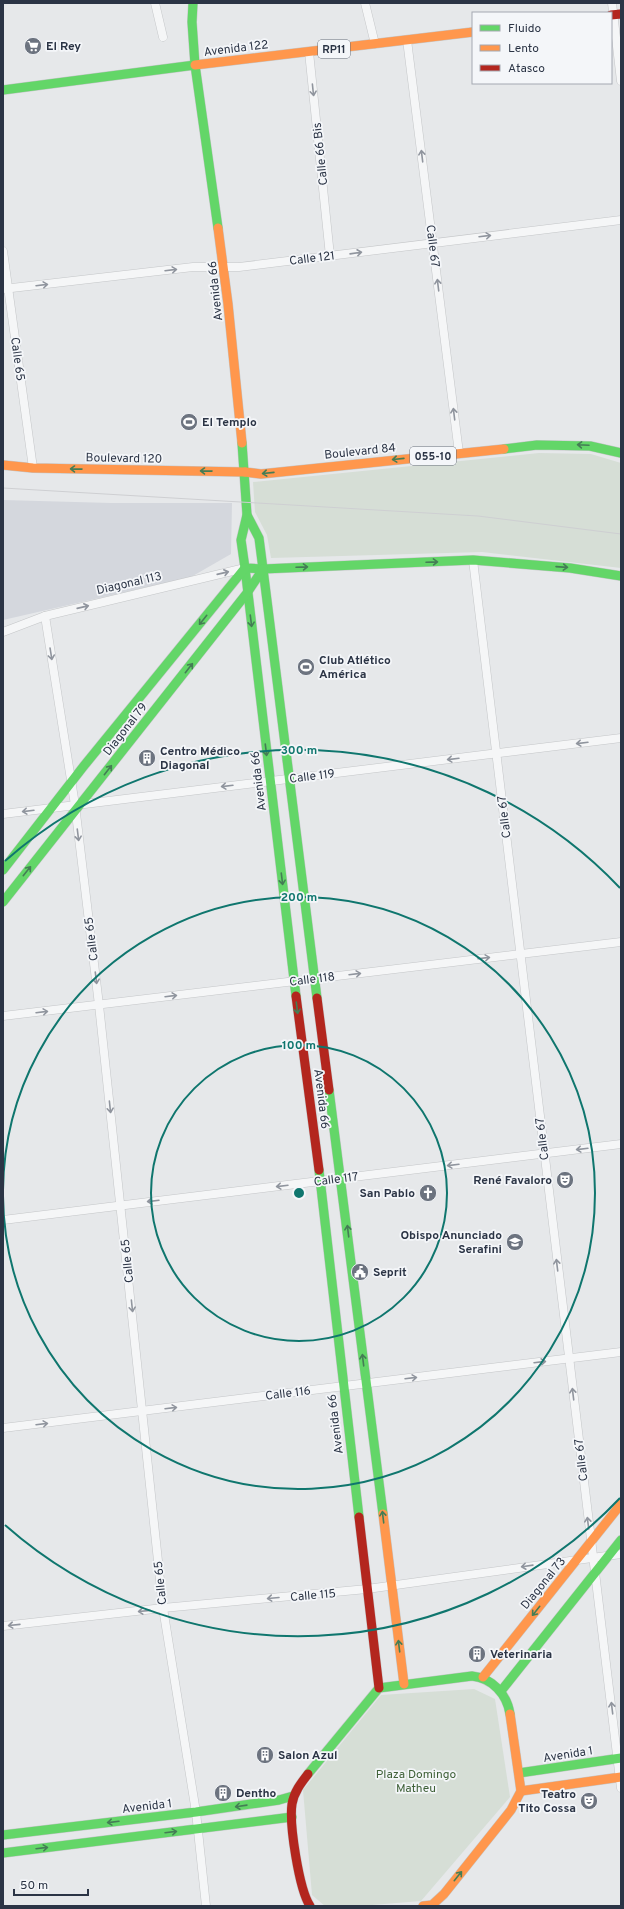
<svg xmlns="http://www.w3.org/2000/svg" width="624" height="1909" font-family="Overpass,sans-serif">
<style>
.built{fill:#d4d7dd}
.green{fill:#d6ded6}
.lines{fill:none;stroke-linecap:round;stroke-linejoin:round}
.street-casing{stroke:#c4c6c8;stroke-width:9}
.fast-casing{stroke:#c4c6c8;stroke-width:10}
.slow-casing{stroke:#c4c6c8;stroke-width:10}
.jam-casing{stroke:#c4c6c8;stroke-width:10}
.street{stroke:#f5f6f7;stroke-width:8}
.fast{stroke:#63d668;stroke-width:9}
.slow{stroke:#ff974d;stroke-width:9}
.jam{stroke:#b3261e;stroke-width:9}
.tram{stroke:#cecfd2;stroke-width:1}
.oneway{stroke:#90959e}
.oneway2{stroke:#447d55}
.ring{fill:none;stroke:#0f766e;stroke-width:2}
.labels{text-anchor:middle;stroke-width:3.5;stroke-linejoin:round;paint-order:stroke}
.shield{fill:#f4f6f9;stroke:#676e7b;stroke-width:1}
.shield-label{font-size:11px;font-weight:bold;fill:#2b3445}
.poi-label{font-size:12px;font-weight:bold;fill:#2b3445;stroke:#f4f6f9;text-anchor:start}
.street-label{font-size:12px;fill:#2b3445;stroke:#f4f6f9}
.park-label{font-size:12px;fill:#3f6138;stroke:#f4f6f9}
.centre{fill:#0f766e;stroke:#f4f6f9;stroke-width:2}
.ring-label{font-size:12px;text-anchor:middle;font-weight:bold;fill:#0f766e;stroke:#f4f6f9;stroke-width:3.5;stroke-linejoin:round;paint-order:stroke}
</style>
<rect width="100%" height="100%" fill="#e6e8ea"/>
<path class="built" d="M3 500 111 503H232L231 554 191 577 3 620Z"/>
<g class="green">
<path d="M539 453 591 454 621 463V568L482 552 271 558 267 535 255 512 253 482Z"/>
<path d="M474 1689 495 1699 510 1797 421 1901 360 1906H325L312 1895 303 1790 381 1695Z"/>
</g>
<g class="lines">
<defs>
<g id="street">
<path d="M155 3 163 37"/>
<path d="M365 3 375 44"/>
<path d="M612 3 621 81"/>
<path d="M407 40 459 453"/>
<path d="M309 52 330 256"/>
<path d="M3 251 33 468"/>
<path d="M3 289 193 267H239L621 220"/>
<path d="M473 560 621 1788"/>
<path d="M45 616 75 805 99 1005 163 1608 196 1812 206 1906"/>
<path d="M3 632 45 616 245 568"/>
<path d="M3 814 621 738"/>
<path d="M3 1016 621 942"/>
<path d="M3 1220 621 1144"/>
<path d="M3 1428 621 1352"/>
<path d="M3 1626 163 1608 367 1589 621 1554"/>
</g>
<g id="fast">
<path d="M193 3 192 22 195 65"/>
<path d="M3 90 195 65 218 228"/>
<path d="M242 443 247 515 241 540 245 568 263 569 473 560 570 568 621 576"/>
<path d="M504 449 537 445 590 446 621 453"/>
<path d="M247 515 259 538 263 569"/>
<path d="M245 568 296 996"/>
<path d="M263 569 317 998"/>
<path d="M3 870 83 767 245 568"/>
<path d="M3 902 247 593 263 569"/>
<path d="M329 1090 383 1514"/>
<path d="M319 1170 359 1517"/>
<path d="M501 1691 621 1540"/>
<path d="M519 1773 621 1758"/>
<path d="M308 1774 379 1688 472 1676C492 1678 507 1694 510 1714"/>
<path d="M3 1835 196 1812 279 1800 293 1796"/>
<path d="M3 1853 292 1817"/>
</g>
<g id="slow">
<path d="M195 65 473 32"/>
<path d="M218 228 228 304 242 443"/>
<path d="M3 465 33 468 245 472"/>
<path d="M245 472 261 474 504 449"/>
<path d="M383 1514 404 1684"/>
<path d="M483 1677 621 1504"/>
<path d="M521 1791 621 1777"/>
<path d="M423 1906 432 1905 444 1894 511 1810 521 1791 510 1714"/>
</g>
<g id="jam">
<path d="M611 15 621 14"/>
<path d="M296 996 319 1170"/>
<path d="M317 998 329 1090"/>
<path d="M359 1517 379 1688"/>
<path d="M308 1774C301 1783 294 1792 292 1804 289 1824 299 1889 310 1906"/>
</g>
</defs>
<use href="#street" class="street-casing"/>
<use href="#fast" class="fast-casing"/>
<use href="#slow" class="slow-casing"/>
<use href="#jam" class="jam-casing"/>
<use href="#street" class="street"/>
<use href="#fast" class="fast"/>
<use href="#slow" class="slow"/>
<use href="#jam" class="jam"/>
<path class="tram" d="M3 488 478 516 621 534"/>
</g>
<defs><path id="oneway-shaft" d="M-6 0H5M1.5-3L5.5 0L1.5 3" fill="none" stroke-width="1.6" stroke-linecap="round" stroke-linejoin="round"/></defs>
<g class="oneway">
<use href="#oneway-shaft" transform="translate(313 90) rotate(84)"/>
<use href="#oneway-shaft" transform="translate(422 156) rotate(-97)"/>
<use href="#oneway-shaft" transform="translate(485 236) rotate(-7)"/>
<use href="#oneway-shaft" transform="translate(356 253) rotate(-8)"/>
<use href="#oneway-shaft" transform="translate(171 270) rotate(-7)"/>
<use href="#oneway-shaft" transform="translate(42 285) rotate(-7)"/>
<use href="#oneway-shaft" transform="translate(438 285) rotate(-97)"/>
<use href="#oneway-shaft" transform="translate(454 414) rotate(-97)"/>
<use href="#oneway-shaft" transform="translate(223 573) rotate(-13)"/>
<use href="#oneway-shaft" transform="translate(83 607) rotate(-13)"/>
<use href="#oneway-shaft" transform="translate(51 654) rotate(81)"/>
<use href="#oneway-shaft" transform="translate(582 743) rotate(173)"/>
<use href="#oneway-shaft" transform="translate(453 759) rotate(173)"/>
<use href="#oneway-shaft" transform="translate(227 786) rotate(173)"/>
<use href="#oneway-shaft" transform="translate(28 811) rotate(173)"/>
<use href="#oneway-shaft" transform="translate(78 835) rotate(83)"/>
<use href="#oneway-shaft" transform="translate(484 958) rotate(-7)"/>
<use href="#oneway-shaft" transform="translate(355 974) rotate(-7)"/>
<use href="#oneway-shaft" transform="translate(96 978) rotate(83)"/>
<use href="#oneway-shaft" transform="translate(171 996) rotate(-7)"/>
<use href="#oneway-shaft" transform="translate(42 1012) rotate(-7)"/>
<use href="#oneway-shaft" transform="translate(110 1107) rotate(84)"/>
<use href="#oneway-shaft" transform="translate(582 1149) rotate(173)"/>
<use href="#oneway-shaft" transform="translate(453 1165) rotate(173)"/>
<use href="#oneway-shaft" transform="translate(282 1186) rotate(173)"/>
<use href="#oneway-shaft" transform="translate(153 1201) rotate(173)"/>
<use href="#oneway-shaft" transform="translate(557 1265) rotate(-97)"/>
<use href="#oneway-shaft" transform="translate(132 1306) rotate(84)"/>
<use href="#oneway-shaft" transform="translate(540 1362) rotate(-7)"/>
<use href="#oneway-shaft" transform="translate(411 1378) rotate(-7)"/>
<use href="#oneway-shaft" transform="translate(573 1394) rotate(-97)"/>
<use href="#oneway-shaft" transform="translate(171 1408) rotate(-7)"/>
<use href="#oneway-shaft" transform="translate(42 1424) rotate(-7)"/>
<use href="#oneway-shaft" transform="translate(588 1523) rotate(-97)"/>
<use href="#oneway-shaft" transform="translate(527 1566) rotate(172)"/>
<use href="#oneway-shaft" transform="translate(273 1598) rotate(175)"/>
<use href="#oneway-shaft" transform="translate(144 1611) rotate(174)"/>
<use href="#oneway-shaft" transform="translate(14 1625) rotate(174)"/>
<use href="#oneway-shaft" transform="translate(612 1708) rotate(-97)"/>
</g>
<g class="oneway2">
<use href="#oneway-shaft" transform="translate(583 445) rotate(-177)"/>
<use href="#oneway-shaft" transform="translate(398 459) rotate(174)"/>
<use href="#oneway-shaft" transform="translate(76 469) rotate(-179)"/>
<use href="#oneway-shaft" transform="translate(206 471) rotate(-179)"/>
<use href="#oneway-shaft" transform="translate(268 473) rotate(174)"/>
<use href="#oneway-shaft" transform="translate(432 562) rotate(-2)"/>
<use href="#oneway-shaft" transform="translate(302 567) rotate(-2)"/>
<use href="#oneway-shaft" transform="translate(562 567) rotate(4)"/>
<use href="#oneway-shaft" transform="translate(203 620) rotate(129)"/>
<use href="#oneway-shaft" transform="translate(251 621) rotate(83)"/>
<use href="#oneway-shaft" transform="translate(189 668) rotate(-52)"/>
<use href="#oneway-shaft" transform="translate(266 750) rotate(83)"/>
<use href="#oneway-shaft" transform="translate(108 770) rotate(-52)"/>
<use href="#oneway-shaft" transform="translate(27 871) rotate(-51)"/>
<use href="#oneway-shaft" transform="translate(282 879) rotate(83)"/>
<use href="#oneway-shaft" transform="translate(297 1008) rotate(83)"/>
<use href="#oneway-shaft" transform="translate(348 1231) rotate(-97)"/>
<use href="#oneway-shaft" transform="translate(363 1360) rotate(-97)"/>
<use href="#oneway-shaft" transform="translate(383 1517) rotate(-97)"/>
<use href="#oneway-shaft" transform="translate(536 1611) rotate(129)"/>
<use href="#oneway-shaft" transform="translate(399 1646) rotate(-97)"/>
<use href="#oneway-shaft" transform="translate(241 1806) rotate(172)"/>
<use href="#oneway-shaft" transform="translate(113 1822) rotate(173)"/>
<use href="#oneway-shaft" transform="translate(171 1832) rotate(-7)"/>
<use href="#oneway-shaft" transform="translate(42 1848) rotate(-7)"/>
<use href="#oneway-shaft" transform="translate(458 1876) rotate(-51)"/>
</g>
<g class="ring">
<circle cx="299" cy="1193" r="148"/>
<path d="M3 1190A296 296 0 1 1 3 1196"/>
<path d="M620 1498A443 443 0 0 1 5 1525M5 861A443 443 0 0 1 620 888"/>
</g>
<defs>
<symbol id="supermarket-disc" viewBox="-11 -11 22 22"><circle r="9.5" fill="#6c737f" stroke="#f4f6f9"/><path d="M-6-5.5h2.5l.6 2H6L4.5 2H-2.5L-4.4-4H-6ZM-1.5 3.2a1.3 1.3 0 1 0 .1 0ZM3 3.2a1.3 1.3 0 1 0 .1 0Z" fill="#fff"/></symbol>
<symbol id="stadium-disc" viewBox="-11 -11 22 22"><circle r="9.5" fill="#6c737f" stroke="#f4f6f9"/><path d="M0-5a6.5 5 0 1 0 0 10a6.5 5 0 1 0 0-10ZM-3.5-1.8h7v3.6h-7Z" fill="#fff"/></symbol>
<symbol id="building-disc" viewBox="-11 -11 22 22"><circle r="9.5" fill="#6c737f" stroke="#f4f6f9"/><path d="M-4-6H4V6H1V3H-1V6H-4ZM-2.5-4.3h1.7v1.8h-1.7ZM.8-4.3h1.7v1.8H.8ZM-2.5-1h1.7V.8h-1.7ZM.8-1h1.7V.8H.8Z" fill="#fff"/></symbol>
<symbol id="theatre-disc" viewBox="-11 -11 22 22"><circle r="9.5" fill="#6c737f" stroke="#f4f6f9"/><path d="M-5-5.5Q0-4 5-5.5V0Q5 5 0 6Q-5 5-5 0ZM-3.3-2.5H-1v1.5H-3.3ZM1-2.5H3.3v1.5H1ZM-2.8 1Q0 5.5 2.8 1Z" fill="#fff"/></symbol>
<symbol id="church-disc" viewBox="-11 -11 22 22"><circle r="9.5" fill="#6c737f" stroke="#f4f6f9"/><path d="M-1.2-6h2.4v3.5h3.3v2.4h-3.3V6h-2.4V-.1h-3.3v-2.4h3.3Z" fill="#fff"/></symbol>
<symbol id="school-disc" viewBox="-11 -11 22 22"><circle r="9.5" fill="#6c737f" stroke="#f4f6f9"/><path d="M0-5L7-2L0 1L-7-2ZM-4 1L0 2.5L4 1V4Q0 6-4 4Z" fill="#fff"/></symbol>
<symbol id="civic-disc" viewBox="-11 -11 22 22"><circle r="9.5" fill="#6c737f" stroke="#f4f6f9"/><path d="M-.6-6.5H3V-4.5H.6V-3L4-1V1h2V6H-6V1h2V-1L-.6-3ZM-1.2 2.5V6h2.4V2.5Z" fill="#fff"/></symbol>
</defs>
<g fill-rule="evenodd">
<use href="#supermarket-disc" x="23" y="36" width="20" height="20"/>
<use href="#stadium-disc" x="179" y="412" width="20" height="20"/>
<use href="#stadium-disc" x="296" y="657" width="20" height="20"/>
<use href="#building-disc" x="137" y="748" width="20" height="20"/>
<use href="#theatre-disc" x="555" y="1170" width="20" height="20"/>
<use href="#church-disc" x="418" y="1183" width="20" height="20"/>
<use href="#school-disc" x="505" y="1232" width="20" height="20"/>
<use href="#civic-disc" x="350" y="1262" width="20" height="20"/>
<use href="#building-disc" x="467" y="1644" width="20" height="20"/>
<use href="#building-disc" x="255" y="1745" width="20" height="20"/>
<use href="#building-disc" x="213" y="1783" width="20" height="20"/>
<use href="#theatre-disc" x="579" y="1791" width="20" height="20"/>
</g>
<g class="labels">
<g class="shield">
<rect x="318" y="40" width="32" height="18" rx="3"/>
<rect x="410" y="447" width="46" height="18" rx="3"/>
</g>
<g class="shield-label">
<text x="334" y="53">RP11</text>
<text x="433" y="460">055-10</text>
</g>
<g class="poi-label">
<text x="46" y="50">El Rey</text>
<text x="202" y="426">El Templo</text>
<text x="319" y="664">Club Atlético<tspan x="319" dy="14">América</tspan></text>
<text x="160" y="755">Centro Médico<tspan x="160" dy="14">Diagonal</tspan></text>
<text x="552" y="1184" text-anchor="end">René Favaloro</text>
<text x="415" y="1197" text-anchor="end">San Pablo</text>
<text x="502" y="1239" text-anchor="end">Obispo Anunciado<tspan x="502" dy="14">Serafini</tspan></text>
<text x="373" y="1276">Seprit</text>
<text x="490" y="1658">Veterinaria</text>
<text x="278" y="1759">Salon Azul</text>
<text x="236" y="1797">Dentho</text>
<text x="576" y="1798" text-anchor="end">Teatro<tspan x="576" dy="14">Tito Cossa</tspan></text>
</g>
<g class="street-label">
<text transform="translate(236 48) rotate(-7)" y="4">Avenida 122</text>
<text transform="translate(320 154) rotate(-96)" y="4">Calle 66 Bis</text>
<text transform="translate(433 246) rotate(83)" y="4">Calle 67</text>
<text transform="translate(312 258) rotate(-7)" y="4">Calle 121</text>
<text transform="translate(215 291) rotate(-96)" y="4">Avenida 66</text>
<text transform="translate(18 359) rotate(82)" y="4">Calle 65</text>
<text transform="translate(360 451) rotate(-6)" y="4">Boulevard 84</text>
<text transform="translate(124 458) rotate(1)" y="4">Boulevard 120</text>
<text transform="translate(129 583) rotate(-13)" y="4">Diagonal 113</text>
<text transform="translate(125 729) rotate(-52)" y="4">Diagonal 79</text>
<text transform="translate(312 776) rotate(-7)" y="4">Calle 119</text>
<text transform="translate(258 781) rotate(-97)" y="4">Avenida 66</text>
<text transform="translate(504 817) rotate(-97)" y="4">Calle 67</text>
<text transform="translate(91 939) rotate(-97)" y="4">Calle 65</text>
<text transform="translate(312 979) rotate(-7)" y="4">Calle 118</text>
<text transform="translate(322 1099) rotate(83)" y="4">Avenida 66</text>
<text transform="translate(542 1139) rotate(-97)" y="4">Calle 67</text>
<text transform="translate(336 1179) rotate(-7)" y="4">Calle 117</text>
<text transform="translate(127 1261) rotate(-96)" y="4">Calle 65</text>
<text transform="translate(288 1393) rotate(-7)" y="4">Calle 116</text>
<text transform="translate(335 1424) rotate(-97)" y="4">Avenida 66</text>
<text transform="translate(581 1460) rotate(-97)" y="4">Calle 67</text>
<text transform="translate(160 1583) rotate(-96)" y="4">Calle 65</text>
<text transform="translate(543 1583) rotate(-51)" y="4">Diagonal 73</text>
<text transform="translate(313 1595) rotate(-5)" y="4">Calle 115</text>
<text transform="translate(568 1754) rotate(-9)" y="4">Avenida 1</text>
<text transform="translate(147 1806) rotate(-7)" y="4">Avenida 1</text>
</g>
<g class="park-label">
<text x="416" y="1778">Plaza Domingo<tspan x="416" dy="14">Matheu</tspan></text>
</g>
</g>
<circle cx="299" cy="1193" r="6" class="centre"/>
<g class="ring-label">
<text x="299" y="754">300 m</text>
<text x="299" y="901">200 m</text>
<text x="299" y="1049">100 m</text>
</g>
<rect width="624" height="1909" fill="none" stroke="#2b3445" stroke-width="8"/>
<rect x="472" y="12" width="140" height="72" fill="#f4f6f9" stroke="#a4a8b1"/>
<rect x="480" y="25" width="20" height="6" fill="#63d668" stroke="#a4a8b1"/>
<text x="508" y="32" font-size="12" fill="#2b3445">Fluido</text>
<rect x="480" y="45" width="20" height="6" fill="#ff974d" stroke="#a4a8b1"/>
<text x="508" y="52" font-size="12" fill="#2b3445">Lento</text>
<rect x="480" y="65" width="20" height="6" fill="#b3261e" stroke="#a4a8b1"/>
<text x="508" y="72" font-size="12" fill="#2b3445">Atasco</text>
<path d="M14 1889v6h74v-6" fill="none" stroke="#2b3445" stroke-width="2"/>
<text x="20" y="1889" font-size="12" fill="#2b3445" stroke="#f4f6f9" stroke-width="3" paint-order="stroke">50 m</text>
</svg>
